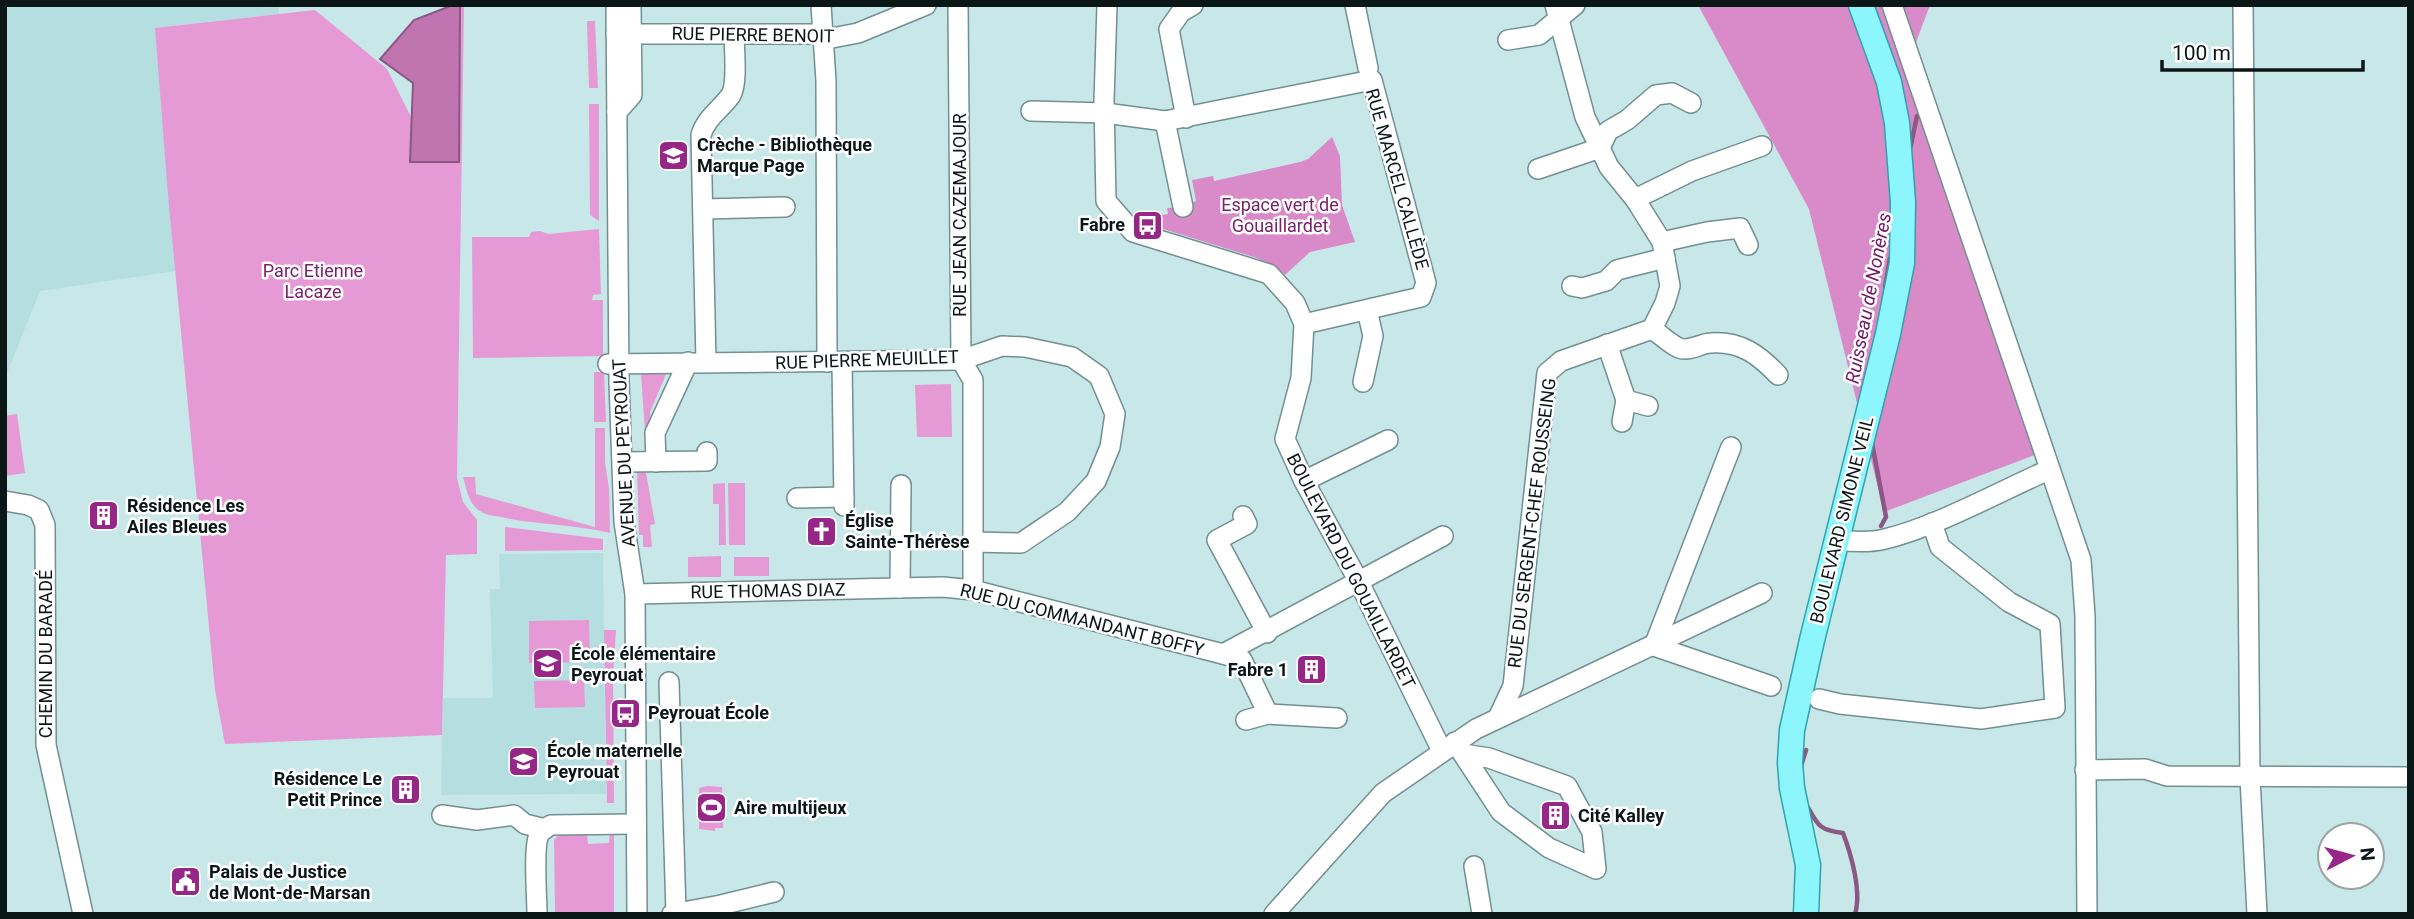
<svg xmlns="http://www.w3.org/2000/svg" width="2414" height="919" font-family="Roboto,sans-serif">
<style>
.built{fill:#b5dee0}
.green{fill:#e59ad5}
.forest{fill:#d88bc8}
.water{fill:#c075b1;stroke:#8a5883;stroke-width:2}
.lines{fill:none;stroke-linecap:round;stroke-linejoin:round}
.stream{stroke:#8a5883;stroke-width:4.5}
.minor-casing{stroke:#728f91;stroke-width:22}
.major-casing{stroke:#2ea3ab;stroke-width:27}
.minor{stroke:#fff;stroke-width:19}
.major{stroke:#8df5fc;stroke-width:24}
.labels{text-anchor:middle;stroke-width:5;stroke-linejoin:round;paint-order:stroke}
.street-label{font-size:18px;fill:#0b1617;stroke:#fff}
.poi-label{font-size:18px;font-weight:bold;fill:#0b1617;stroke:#fff;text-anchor:start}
.park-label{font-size:18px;fill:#7a206c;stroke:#fff}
.water-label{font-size:19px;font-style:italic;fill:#721866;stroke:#fff}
</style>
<rect width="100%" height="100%" fill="#c8e7e9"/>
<g class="built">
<path d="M5 5H279V14L155 28 176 271 40 291 5 378Z"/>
<path d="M603 553 606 794 441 795 443 698H493L490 589H500L499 554Z"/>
</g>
<g class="green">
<path d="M460 5H464L457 478 463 502 477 520V554L446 555 442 735 225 744 215 690 168 195 155 28 315 10 387 69 414 123 458 162Z"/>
<path d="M587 21H595L598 88H589Z"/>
<path d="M589 104H599V221L590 215Z"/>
<path d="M599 229 601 294 593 295 592 300H603V356L473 358 472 237H529L531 232 540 231 548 234Z"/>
<path d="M594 372H604L606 422H594Z"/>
<path d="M667 372 650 412 653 459H647L641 374Z"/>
<path d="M951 384 952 437H917L915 385Z"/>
<path d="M17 414 25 473 5 476V416Z"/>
<path d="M595 428H605V462L609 488 610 533C574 524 537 525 501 517 495 516 485 515 480 511 469 505 466 488 463 477H475L476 494 595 527Z"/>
<path d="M637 467H645L655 524 650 525 652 547H643V535H639Z"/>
<path d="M725 483 726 545H719V504H713V484Z"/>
<path d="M728 483H745V545H729Z"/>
<path d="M505 527 603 539V550L505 551Z"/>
<path d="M721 556V577H688V557Z"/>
<rect x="734" y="557" width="35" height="19"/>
<path d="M589 620 590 662 529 663V621Z"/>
<path d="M604 630H616L613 676 614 803H607Z"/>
<path d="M584 680 585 707 535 708 534 681Z"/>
<path d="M707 786 722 787 723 828H715V831L699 829V788Z"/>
<path d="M610 831H614V914H555L554 840 561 832H587L588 844 609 843Z"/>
</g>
<g class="forest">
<path d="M1698 5H1930L1912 53 2037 454 1884 512 1809 209Z"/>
<path d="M1332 137 1340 156 1342 205 1355 242 1310 252 1285 275 1275 266 1257 258 1134 220 1168 214 1167 208 1183 207 1196 201 1192 180 1213 176 1214 181 1300 162 1308 159Z"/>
</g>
<path class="water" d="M453 5H460L459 162H410L413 83 380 59 414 20Z"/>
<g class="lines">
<g class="stream">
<path d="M1910 149 1917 116"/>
<path d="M1885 287 1890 258"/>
<path d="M1872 443 1886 517 1881 526"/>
<path d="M1801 766 1806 750"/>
<path d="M1806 804C1818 825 1818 830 1843 833 1851 854 1862 892 1855 914"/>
</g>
<defs>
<g id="minor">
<path d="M616 5 619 382 624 522 635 594 637 914"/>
<path d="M821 5 826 81 827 362"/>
<path d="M958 5 961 360 973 380V590"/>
<path d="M1107 5 1104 101 1106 201 1133 232 1269 274 1295 303 1304 324 1301 378 1285 439 1304 481 1359 582 1442 751"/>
<path d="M1355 5 1368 68"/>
<path d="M1892 5 2081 560 2085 616 2087 914"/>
<path d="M2243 5 2250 778 2257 914"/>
<path d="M616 34H822L832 38 858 33 926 5"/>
<path d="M1508 40 1539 35 1575 5"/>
<path d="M1031 111 1105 113 1165 121 1372 80 1426 283 1421 297 1304 324"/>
<path d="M617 112 632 95 631 5"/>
<path d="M1186 118 1169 29 1181 12 1193 5"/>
<path d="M1165 121 1183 207"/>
<path d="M1538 169 1600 148 1608 131 1627 120 1656 95 1672 93 1691 103"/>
<path d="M1635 199 1692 171 1762 146"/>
<path d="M704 209 785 207"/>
<path d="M1662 242 1707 232 1740 228 1748 245"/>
<path d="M1572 286 1582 288 1606 281 1617 270 1665 258"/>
<path d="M1652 329C1661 335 1670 344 1679 348 1690 352 1701 343 1711 343 1741 341 1759 355 1778 375"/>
<path d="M1607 344 1626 400 1648 406"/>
<path d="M706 362 701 135C706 118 721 109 731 95 738 83 734 48 734 34"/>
<path d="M842 362 844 506"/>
<path d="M608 364 961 360 1002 346 1025 347 1072 357 1099 376 1115 414 1110 447 1096 481 1067 512 1021 543 973 542"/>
<path d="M1363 382 1373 336 1367 310"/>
<path d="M1622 422 1626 400"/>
<path d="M1731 447 1654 646 1771 686"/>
<path d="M623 462 707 461V452"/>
<path d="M656 462 655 433 688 362"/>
<path d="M1304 481 1388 440"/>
<path d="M797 498 844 497"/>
<path d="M5 501 28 505 39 510 45 525 46 745 83 914"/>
<path d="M1243 516 1247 524 1217 540 1267 633"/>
<path d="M1837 540C1854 542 1869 543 1885 539 1935 527 1997 493 2044 472"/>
<path d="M900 588 901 485"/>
<path d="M635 594 943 587 973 590 1223 654 1443 536"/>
<path d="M1223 654 1242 660 1268 714 1246 720"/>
<path d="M669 682 676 913"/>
<path d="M1819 699 1840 704 1981 719 2055 708 2050 624 2009 602 1940 547 1932 523"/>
<path d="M1268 714 1337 718"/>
<path d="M1498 718 1513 686 1547 373 1561 361 1652 329 1665 303 1670 286 1662 242 1635 199 1609 167 1585 117 1555 5"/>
<path d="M1455 742 1501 812 1549 848 1596 869 1592 832 1567 786 1489 758 1463 754"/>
<path d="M2085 770 2145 769 2167 776 2409 777"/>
<path d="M442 815 477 820 514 815 525 824 545 829"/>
<path d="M1474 866 1482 914"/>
<path d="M537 914C537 898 533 847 539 835 541 831 547 827 551 825L635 824"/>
<path d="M672 914 721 905 774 892"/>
<path d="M1274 914 1383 793 1476 729 1762 593"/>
</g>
<path id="major" d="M1806 914 1808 865 1792 788 1790 763 1792 730 1812 640 1888 334 1902 263 1903 202 1897 123 1889 82 1861 5"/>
</defs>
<use href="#minor" class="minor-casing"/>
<use href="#major" class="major-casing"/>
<use href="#minor" class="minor"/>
<use href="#major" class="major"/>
</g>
<defs>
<symbol id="school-square" viewBox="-11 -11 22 22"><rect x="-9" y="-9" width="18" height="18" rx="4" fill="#972787" stroke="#fff"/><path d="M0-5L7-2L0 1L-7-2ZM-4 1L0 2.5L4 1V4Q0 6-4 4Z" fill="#fff"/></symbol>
<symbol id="bus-square" viewBox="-11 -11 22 22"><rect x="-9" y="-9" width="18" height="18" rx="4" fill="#972787" stroke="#fff"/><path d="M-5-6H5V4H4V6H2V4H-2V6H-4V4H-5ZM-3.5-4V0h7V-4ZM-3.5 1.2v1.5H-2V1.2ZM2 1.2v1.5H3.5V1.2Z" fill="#fff"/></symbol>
<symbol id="building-square" viewBox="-11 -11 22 22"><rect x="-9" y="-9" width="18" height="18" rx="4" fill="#972787" stroke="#fff"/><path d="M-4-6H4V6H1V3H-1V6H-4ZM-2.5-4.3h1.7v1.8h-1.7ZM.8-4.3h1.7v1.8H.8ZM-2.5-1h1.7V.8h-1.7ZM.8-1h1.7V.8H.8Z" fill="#fff"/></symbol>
<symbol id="church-square" viewBox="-11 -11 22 22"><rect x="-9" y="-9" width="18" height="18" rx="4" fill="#972787" stroke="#fff"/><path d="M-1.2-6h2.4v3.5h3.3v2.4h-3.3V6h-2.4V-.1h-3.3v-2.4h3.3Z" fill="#fff"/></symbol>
<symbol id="stadium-square" viewBox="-11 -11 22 22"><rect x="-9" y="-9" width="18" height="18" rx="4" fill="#972787" stroke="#fff"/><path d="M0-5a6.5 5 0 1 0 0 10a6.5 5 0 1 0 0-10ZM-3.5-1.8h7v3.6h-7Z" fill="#fff"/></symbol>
<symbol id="civic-square" viewBox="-11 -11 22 22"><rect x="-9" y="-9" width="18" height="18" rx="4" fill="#972787" stroke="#fff"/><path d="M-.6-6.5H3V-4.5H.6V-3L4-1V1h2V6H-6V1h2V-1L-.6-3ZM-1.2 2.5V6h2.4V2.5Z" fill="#fff"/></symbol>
</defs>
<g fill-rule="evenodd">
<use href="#school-square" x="656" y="138" width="35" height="35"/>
<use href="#bus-square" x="1130" y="208" width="35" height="35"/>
<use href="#building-square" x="86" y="498" width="35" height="35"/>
<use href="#church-square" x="804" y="514" width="35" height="35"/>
<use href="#school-square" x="530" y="646" width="35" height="35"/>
<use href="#building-square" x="1294" y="652" width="35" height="35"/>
<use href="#bus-square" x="608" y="696" width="35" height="35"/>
<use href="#school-square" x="506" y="744" width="35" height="35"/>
<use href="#building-square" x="388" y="772" width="35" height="35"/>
<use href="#stadium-square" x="694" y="790" width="35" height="35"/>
<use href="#building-square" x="1538" y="798" width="35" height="35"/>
<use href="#civic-square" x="168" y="864" width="35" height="35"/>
</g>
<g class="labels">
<g class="street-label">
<text transform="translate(753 35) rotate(1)" y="6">RUE PIERRE BENOIT</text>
<text transform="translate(1397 179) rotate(74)" y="6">RUE MARCEL CALLÈDE</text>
<text transform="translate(960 215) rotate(-90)" y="6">RUE JEAN CAZEMAJOUR</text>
<text transform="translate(867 360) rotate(-2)" y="6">RUE PIERRE MEUILLET</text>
<text transform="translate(624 453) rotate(-93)" y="6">AVENUE DU PEYROUAT</text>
<text transform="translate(1842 520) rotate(-76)" y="6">BOULEVARD SIMONE VEIL</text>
<text transform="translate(1532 523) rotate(-83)" y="6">RUE DU SERGENT-CHEF ROUSSEING</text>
<text transform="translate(1351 571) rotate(63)" y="6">BOULEVARD DU GOUAILLARDET</text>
<text transform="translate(768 591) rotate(-1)" y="6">RUE THOMAS DIAZ</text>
<text transform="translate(1082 620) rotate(14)" y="6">RUE DU COMMANDANT BOFFY</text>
<text transform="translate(46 654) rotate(-90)" y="6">CHEMIN DU BARADÉ</text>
</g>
<g class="poi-label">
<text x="697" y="151">Crèche - Bibliothèque<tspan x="697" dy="21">Marque Page</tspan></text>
<text x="1125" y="231" text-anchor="end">Fabre</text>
<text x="127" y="512">Résidence Les<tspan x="127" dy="21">Ailes Bleues</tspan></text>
<text x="845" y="527">Église<tspan x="845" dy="21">Sainte-Thérèse</tspan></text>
<text x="571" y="660">École élémentaire<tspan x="571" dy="21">Peyrouat</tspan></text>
<text x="1288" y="676" text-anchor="end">Fabre 1</text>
<text x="648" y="719">Peyrouat École</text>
<text x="547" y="757">École maternelle<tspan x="547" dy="21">Peyrouat</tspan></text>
<text x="382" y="785" text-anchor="end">Résidence Le<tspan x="382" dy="21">Petit Prince</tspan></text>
<text x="734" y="814">Aire multijeux</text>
<text x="1578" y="822">Cité Kalley</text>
<text x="209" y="878">Palais de Justice<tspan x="209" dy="21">de Mont-de-Marsan</tspan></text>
</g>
<g class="park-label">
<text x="1280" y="211">Espace vert de<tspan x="1280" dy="21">Gouaillardet</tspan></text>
<text x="313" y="277">Parc Etienne<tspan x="313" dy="21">Lacaze</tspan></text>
</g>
<g class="water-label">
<text transform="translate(1868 298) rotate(-79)" y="7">Ruisseau de Nonères</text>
</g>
</g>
<rect width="2414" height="919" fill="none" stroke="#0b1617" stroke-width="14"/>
<g transform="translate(2351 856) rotate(84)"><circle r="33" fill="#ffffff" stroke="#9da2a2" stroke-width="2"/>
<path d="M0-5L12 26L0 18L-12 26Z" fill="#972787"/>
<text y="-10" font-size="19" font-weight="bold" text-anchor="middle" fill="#0b1617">N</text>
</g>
<path d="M2162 60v10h201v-10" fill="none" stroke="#0b1617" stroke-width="3.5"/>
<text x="2172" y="60" font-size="21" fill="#0b1617" stroke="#ffffff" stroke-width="5" paint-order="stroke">100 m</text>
</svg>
